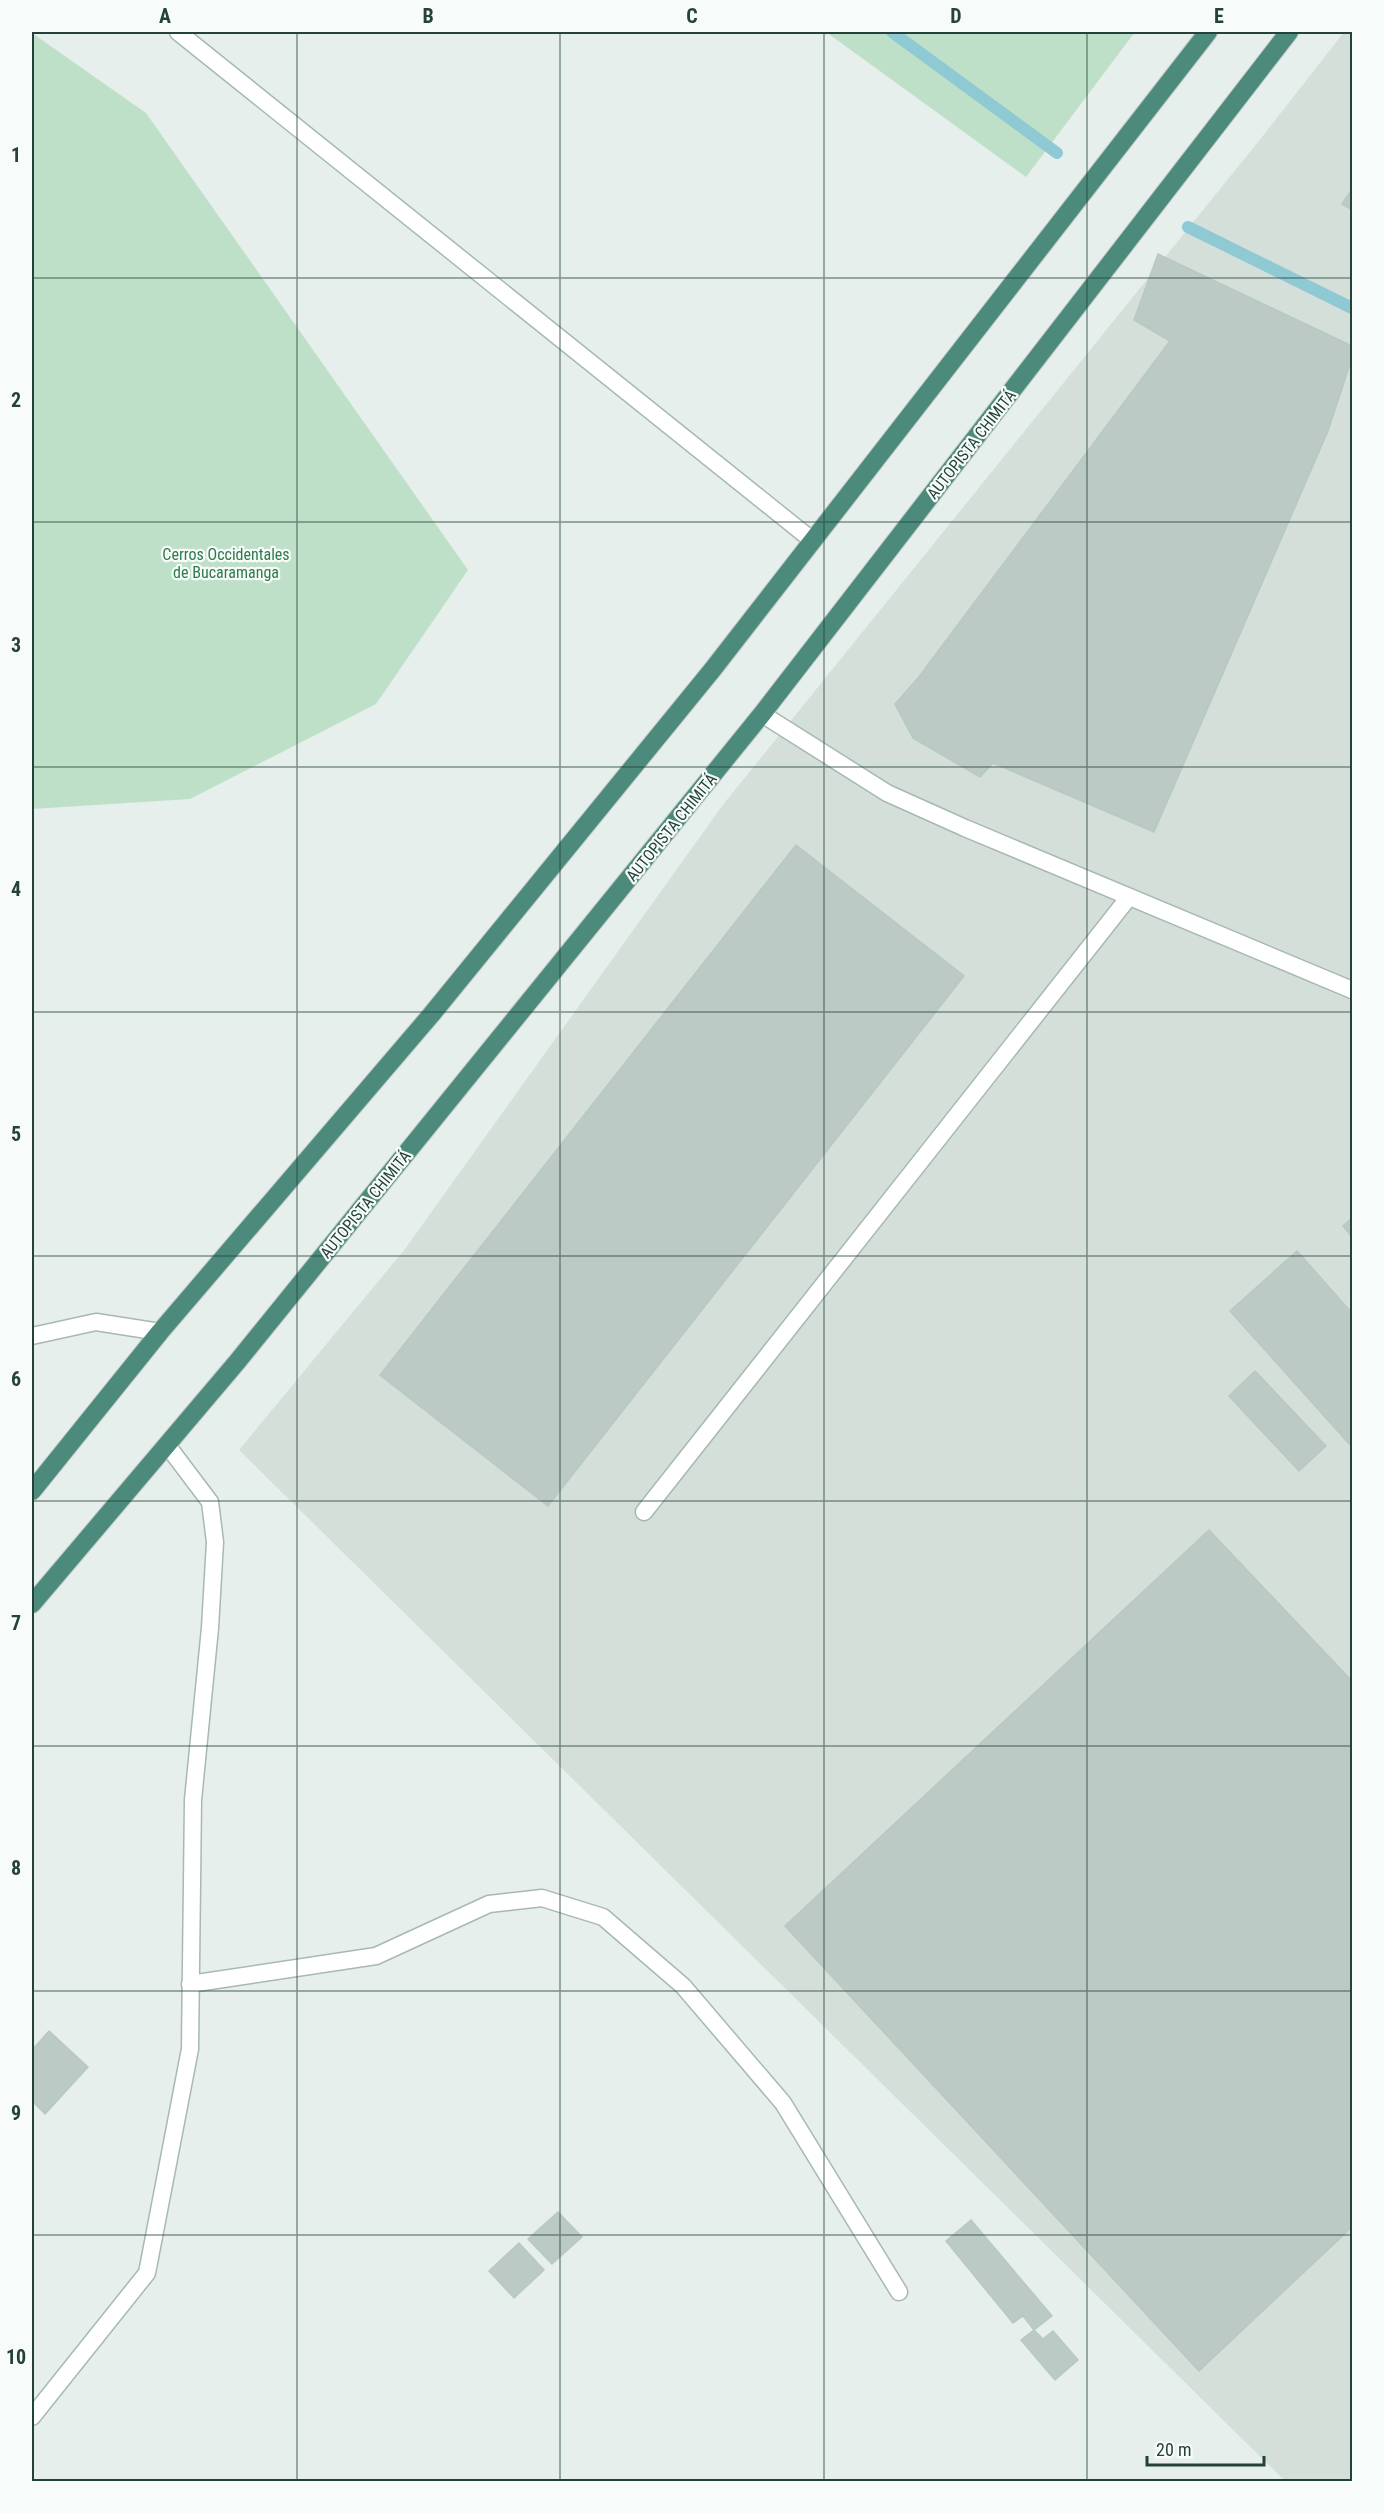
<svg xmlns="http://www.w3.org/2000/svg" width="1384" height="2513" font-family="'Roboto Condensed',sans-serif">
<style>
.built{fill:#d4dfda}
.green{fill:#bfe0c8}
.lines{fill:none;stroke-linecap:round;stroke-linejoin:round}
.stream{stroke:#8ec9d4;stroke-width:12}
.building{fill:#bbcac4;stroke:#b8c9c2;stroke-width:1.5}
.service-casing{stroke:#a8b8b2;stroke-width:19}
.trunk-casing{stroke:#c2cac8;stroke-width:20}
.service{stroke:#fff;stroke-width:16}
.trunk{stroke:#4c8a7c;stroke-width:18}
.grid{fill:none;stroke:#24423a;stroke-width:1.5;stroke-opacity:0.55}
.labels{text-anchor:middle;stroke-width:4.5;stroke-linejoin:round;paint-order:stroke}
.street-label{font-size:16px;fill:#24423a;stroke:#f7fbf9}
.park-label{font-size:16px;fill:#2d7a4b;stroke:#f7fbf9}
.neatline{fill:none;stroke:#24423a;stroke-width:2}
.grid-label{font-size:20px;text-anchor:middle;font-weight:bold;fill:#24423a}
</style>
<rect width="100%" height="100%" fill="#e6efeb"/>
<path class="built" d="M1344 32H1352V2481H1285L239 1450 405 1249 722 806 1262 137Z"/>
<g class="green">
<path d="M826 32H1135L1026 177Z"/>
<path d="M32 33 146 113 468 570 376 704 190 799 32 809Z"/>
</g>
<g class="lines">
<g class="stream">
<path d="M892 32 1057 153"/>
<path d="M1188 227 1352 308"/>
</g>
</g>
<g class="building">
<path d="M1352 189V210L1342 204Z"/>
<path d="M1158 254 1352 346V358L1328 431 1154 832 993 763 980 777 913 738 895 704 918 678 1170 341 1134 320Z"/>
<path d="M796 845 964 976 548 1506 380 1375Z"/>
<path d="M1352 1218V1237L1343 1226Z"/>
<path d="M1297 1251 1352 1313V1447L1230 1311Z"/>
<path d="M1255 1371 1326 1446 1299 1471 1229 1396Z"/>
<path d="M1209 1530 1352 1681V2227L1199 2371 785 1926Z"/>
<path d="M49 2031 88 2067 45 2114 32 2101V2050Z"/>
<path d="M558 2212 582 2237 552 2264 528 2239Z"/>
<path d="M971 2220 1052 2316 1034 2330 1023 2316 1013 2323 946 2241Z"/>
<path d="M519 2243 544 2270 514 2298 489 2271Z"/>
<path d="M1034 2330 1043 2339 1053 2331 1078 2360 1055 2380 1021 2340Z"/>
</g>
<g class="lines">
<defs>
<g id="service">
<path d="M178 32 813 541"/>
<path d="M762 714 887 793 965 828 1352 990"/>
<path d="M32 1336 96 1322 160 1332"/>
<path d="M644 1512 1129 897"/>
<path d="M190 1984 376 1956 489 1904 542 1898 603 1917 683 1986 783 2103 899 2292"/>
<path d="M32 2417 147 2273 190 2049 193 1800 210 1628 215 1542 210 1502 167 1445"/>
</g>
<g id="trunk">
<path d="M32 1491 160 1332 431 1015 713 669 1208 32"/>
<path d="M32 1604 237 1362 762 714 1289 32"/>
</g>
</defs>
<use href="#service" class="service-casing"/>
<use href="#trunk" class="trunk-casing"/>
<use href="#service" class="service"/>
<use href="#trunk" class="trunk"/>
</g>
<path class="grid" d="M297 32V2482M560 32V2482M824 32V2482M1087 32V2482M32 278H1352M32 522H1352M32 767H1352M32 1012H1352M32 1256H1352M32 1501H1352M32 1746H1352M32 1991H1352M32 2235H1352"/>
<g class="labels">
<g class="street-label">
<text transform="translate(971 444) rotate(-52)" y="6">AUTOPISTA CHIMITÁ</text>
<text transform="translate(671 827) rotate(-51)" y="6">AUTOPISTA CHIMITÁ</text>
<text transform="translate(365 1204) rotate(-51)" y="6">AUTOPISTA CHIMITÁ</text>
</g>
<g class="park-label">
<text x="226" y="560">Cerros Occidentales<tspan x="226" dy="18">de Bucaramanga</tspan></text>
</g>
</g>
<rect width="1384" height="2513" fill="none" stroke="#f7fbf9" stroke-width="66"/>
<path d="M1147 2456v9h117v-9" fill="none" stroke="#24423a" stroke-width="3"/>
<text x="1156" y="2456" font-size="18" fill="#24423a" stroke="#f7fbf9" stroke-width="4.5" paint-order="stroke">20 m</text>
<rect x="33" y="33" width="1318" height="2447" class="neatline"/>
<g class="grid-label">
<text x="165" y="23">A</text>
<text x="428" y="23">B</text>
<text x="692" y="23">C</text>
<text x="956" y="23">D</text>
<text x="1219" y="23">E</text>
<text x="16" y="162">1</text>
<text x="16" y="407">2</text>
<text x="16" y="652">3</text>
<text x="16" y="896">4</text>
<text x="16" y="1141">5</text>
<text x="16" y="1386">6</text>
<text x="16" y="1630">7</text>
<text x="16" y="1875">8</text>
<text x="16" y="2120">9</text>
<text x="16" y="2364">10</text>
</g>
</svg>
